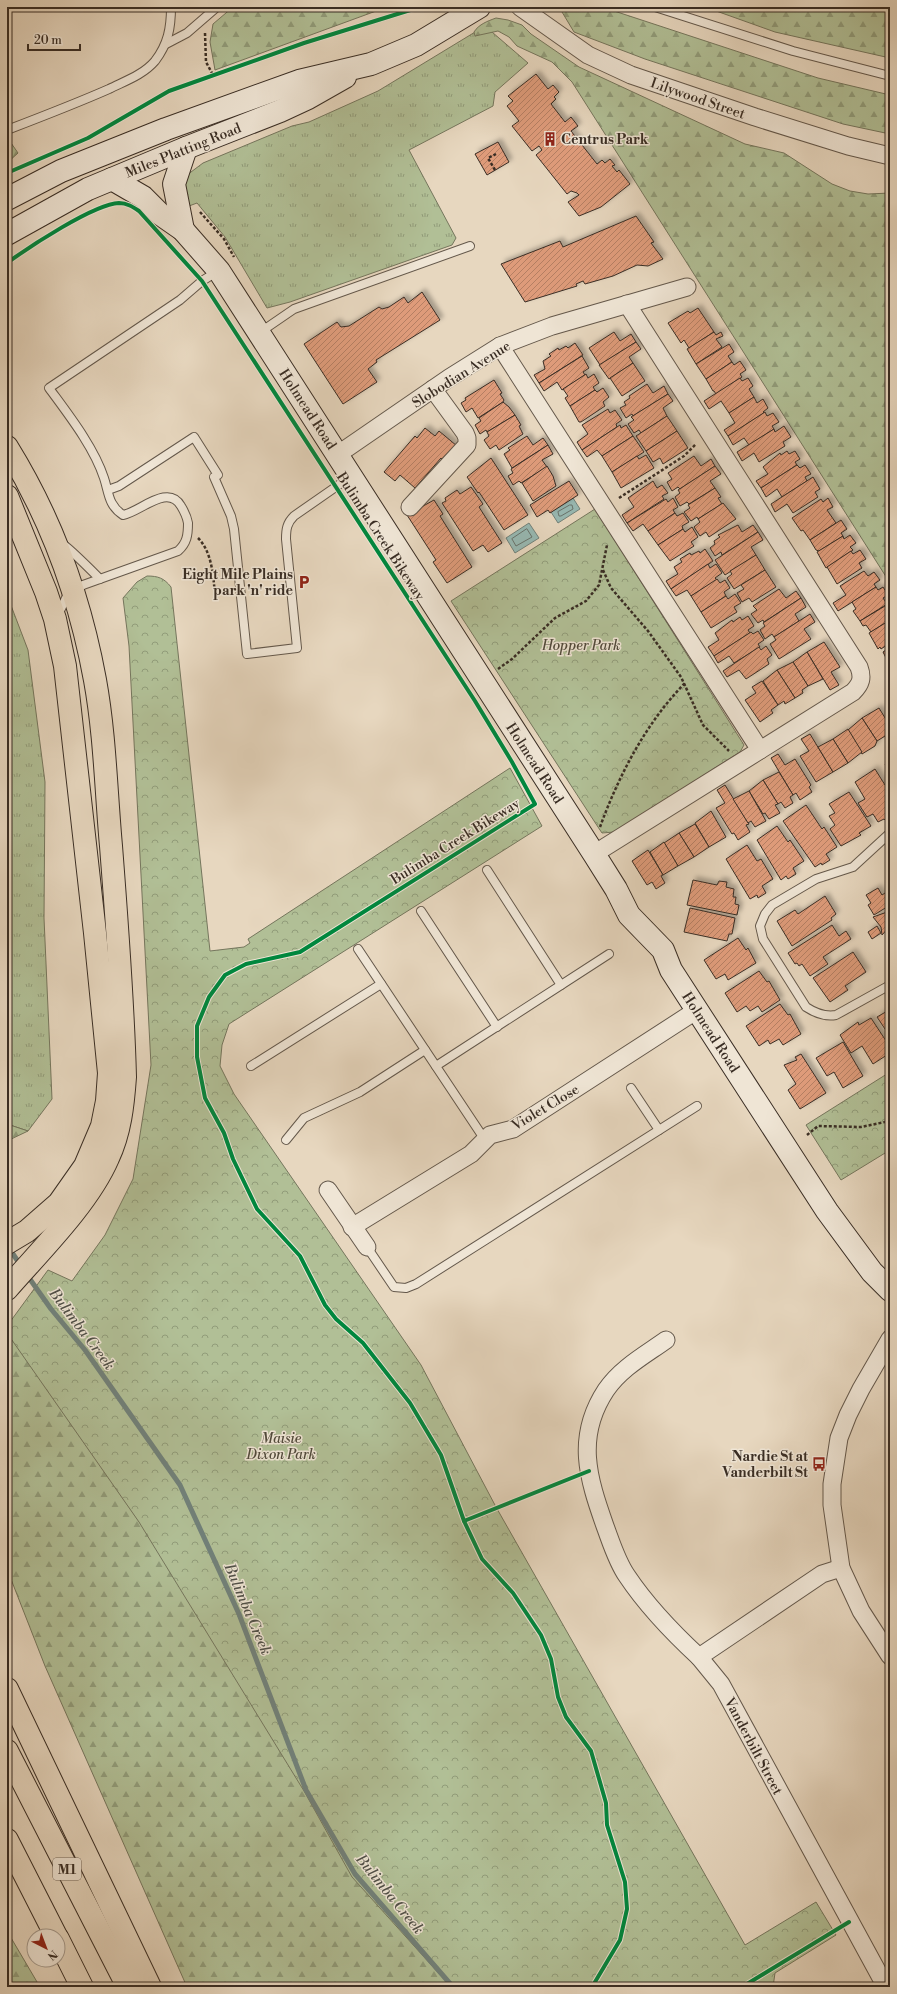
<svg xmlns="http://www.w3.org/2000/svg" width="897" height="1994" font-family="'Libre Bodoni',serif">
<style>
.grass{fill:url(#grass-tufts);stroke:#75765d}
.forest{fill:url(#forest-firs);stroke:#75765d}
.park{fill:url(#park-crowns);stroke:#75765d}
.water{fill:#97b9b3;stroke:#71817a}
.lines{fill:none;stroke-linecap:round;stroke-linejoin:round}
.shore{stroke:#68736c;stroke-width:1}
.stream{stroke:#71817a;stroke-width:5}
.building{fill:url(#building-hatch);stroke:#392d24;filter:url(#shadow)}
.lane-casing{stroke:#64584b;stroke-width:10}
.street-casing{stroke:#64584b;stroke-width:19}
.secondary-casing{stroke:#392d24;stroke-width:24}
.highway-casing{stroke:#392d24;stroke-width:24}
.path{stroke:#392d24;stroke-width:2.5;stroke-dasharray:3 2;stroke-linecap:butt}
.lane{stroke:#efe5d5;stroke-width:8}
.street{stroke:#efe5d5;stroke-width:17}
.secondary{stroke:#efe5d5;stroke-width:22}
.highway{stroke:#e7d7bf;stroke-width:22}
.cycleway-casing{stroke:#efe5d5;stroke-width:6}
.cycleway{stroke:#00873e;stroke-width:4}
.labels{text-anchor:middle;stroke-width:3;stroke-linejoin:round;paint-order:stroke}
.shield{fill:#efe5d5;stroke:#706459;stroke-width:1}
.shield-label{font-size:13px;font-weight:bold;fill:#392d24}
.street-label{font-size:14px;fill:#392d24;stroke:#efe5d5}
.poi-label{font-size:14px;font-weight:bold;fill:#392d24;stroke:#efe5d5;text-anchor:end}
.park-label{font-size:14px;font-style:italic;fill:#514a3b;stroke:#efe5d5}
.water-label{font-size:15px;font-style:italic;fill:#505048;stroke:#efe5d5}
</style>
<defs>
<pattern id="grass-tufts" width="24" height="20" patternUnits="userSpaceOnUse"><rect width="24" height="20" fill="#b1bf96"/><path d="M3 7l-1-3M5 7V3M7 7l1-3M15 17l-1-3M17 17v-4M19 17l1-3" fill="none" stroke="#919c7a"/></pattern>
<pattern id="forest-firs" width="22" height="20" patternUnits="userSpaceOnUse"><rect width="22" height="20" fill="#b1bf96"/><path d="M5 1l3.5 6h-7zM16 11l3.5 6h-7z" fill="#919c7a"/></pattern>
<pattern id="park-crowns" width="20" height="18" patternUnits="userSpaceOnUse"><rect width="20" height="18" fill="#b1bf96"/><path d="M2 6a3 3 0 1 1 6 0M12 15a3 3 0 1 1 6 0" fill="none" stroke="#919c7a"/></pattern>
<pattern id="building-hatch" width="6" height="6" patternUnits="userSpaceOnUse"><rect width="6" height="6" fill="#de9b7a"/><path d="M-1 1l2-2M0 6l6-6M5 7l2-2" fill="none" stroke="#b57f64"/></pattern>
<filter id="shadow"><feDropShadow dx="3.5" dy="-3.5" stdDeviation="2" flood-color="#0004"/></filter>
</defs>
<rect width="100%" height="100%" fill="#e7d7bf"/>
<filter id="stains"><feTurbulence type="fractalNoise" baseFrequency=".005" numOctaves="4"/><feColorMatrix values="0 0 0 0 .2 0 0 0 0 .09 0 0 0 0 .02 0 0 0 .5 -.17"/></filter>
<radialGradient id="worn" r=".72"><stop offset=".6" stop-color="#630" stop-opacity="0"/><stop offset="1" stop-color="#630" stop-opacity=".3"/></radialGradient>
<g class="grass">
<path d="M485 26 528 63 495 92 493 106 409 150 456 238 452 245 290 302 267 308 225 237 197 203 189 206 183 178 203 163 292 126 309 122 378 91Z"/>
<path d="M7 595 28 650 45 782 44 918 52 1099 28 1131 7 1124Z"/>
</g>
<g class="forest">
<path d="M233 7H387L215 70 210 42 213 24Z"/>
<path d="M559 7H602L818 78 890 95V134L843 124 645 59 574 32Z"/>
<path d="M705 7H869L890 12V58L775 32Z"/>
<path d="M496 18 508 20 522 25 531 34 579 67 745 144 784 153 832 184 850 191 868 194 890 193V583L572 82 552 62 517 46 509 37 498 31 475 36 474 32C479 24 488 21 496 18Z"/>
<path d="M7 140H9L18 153 7 163Z"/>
<path d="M7 1124 28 1131 7 1141Z"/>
<path d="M7 1331 462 1987H187L45 1666 7 1569Z"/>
<path d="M7 1931 40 1987H7Z"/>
</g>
<g class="park">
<path d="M595 509 744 745 740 752 621 828 614 832 602 833 598 827 451 601Z"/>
<path d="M147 576C158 576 164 578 171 587L210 951 244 947 250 943 248 939 510 768 542 826 229 1024 222 1045 220 1066 234 1094 421 1365 496 1507 745 1945 816 1902 836 1935 775 1973 773 1987H451L352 1877 304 1791 139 1522 7 1333V1326L48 1270 72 1281 105 1235 133 1179 151 1065 129 646 123 598 137 582Z"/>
<path d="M890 1072V1150L841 1180 806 1125Z"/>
</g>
<g class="water">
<path d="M573 498 580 509 558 523 551 512Z"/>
<path d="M529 523 539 538 515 553 506 538Z"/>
</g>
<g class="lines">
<g class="shore">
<path d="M570 505H572L573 509 561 516H559L558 512Z"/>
<path d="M527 529 532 537 516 546 512 539Z"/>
</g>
<g class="stream">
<path d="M9 1248 21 1266"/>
<path d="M27 1275 51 1309 85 1350 180 1485 239 1614 306 1790 355 1874 453 1987"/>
</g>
</g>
<g class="building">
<path d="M536 74 548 89 553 85 559 92 554 97 556 99 551 104 565 122 571 117 578 126 571 131 597 164 602 160 605 163 610 159 615 165 612 166 617 172 619 170 630 184 601 207 579 216 568 202 579 195 577 193 571 191 567 194 536 155 542 150 539 146 532 151 512 126 519 121 507 106 513 101 508 96Z"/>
<path d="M498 142 509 162 487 175 475 154Z"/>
<path d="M636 216 654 242 651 243 663 259 648 266 637 265 613 276 585 284 583 281 576 284 577 286 525 302 501 264 560 241 563 247Z"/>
<path d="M422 292 440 320 376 360 377 362 368 369 377 382 343 404 304 344 337 322 341 327 349 326 379 307 382 309 389 307 404 297 408 303Z"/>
<path d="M698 308 714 332 689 348 684 340 681 343 668 323 688 311 690 313Z"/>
<path d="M614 332 620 341 631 334 636 342 600 365 589 348Z"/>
<path d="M714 332 716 335 721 332 723 336 716 339 722 347 696 364 687 349Z"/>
<path d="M636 342 641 349 629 357 633 363 609 379 599 365Z"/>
<path d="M575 343 583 355 539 383 534 375 545 369 543 361 551 356 549 354 558 348 559 350 566 346 568 348Z"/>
<path d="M729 344 734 352 728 356 732 362 706 379 696 364Z"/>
<path d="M582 356 589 368 583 372 585 375 562 390 557 382 544 391 539 383Z"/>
<path d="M740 361 746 370 740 374 742 377 716 394 714 391H713L706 379 732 362 734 365Z"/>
<path d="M633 363 645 381 622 396 610 378Z"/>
<path d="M586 374 588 378 594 374 599 383 593 387 595 390 570 406 565 398 568 396 563 389Z"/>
<path d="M740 378 742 381 748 378 753 386 749 389 754 397 729 413 721 401 709 409 704 401Z"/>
<path d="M494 380 502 393 500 394 504 400 503 402 478 418 472 408 466 412 461 403 466 400 465 398Z"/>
<path d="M647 384 653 393 664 386 668 394 633 416 632 414 626 418 620 408 626 405 624 402 630 398 629 396Z"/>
<path d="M603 388 609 397 603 402 605 406 581 422H579L570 406 595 390 597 392Z"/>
<path d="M668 394 673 401 663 408 667 416 641 433 639 430 634 433 628 424 634 420 631 417Z"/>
<path d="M754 397 757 403 763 399 768 408 763 412 764 413 728 436 724 430 735 423 729 413Z"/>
<path d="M503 402 509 407 515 415 487 432 486 430 480 434 475 425 481 421 479 418Z"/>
<path d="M608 409 610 413 615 410 622 420 616 424 617 427 582 450 577 442 588 434 582 425Z"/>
<path d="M765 412 767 416 773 413 779 422 772 426 774 429 749 445 744 438 733 445 728 436Z"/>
<path d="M515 415 521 425 519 426 523 434 499 450 496 445 490 449 484 440 489 436 487 432Z"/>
<path d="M667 416 677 431 646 451 636 436Z"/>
<path d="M620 425 621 428 626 425 633 436 602 456 597 450 587 457 582 450Z"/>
<path d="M784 426 791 437 783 442 785 446 759 462 754 453 742 461 737 452 774 429 775 432Z"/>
<path d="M425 428 435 436 439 431 457 446 444 461 441 458 415 488 400 475 395 481 384 472 415 436 417 438Z"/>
<path d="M677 431 688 448 663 464 660 458 653 462 646 451Z"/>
<path d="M527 436 533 445 543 438 548 445 512 468 504 454 510 450 508 448Z"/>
<path d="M633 436 644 452 612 472 602 456Z"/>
<path d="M548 445 553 454 542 460 547 467 521 483 519 481 513 485 508 476 513 473 511 469Z"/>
<path d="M787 451 789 454 795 451 800 459 795 462 797 465 761 488 756 481 768 474 763 467 780 453 781 455Z"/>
<path d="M646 455 654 468 621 488 612 472 637 456 639 459Z"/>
<path d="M694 456 701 466 711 459 715 466 680 489 678 487 672 491 667 482 672 479 668 473Z"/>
<path d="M491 458 528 515 504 530 479 492 478 493 467 477Z"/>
<path d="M797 465 800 468 805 465 811 474 805 477 807 481 782 497 777 489 766 497 761 488Z"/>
<path d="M547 466 553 476 556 486 533 501 522 483Z"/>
<path d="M715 466 721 474 710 481 715 488 689 504 687 502 680 506 675 497 680 493 678 490Z"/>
<path d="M813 477 820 489 815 492 818 497 793 513 787 504 775 512 771 504Z"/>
<path d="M569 481 578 495 550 513 548 510 537 517 530 505Z"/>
<path d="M653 481 657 488 662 485 668 493 662 496 664 499 627 523 622 515 634 507 628 498Z"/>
<path d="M471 487 483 504 479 507 502 543 488 552 483 545 473 551 442 503 446 501 445 498 457 490 460 494Z"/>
<path d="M715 488 721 497 718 498 722 504 698 519 697 517 691 521 684 512 690 508 688 505Z"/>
<path d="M673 498 678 507 673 510 675 513 648 531 643 524 633 531 627 523 666 499 668 502Z"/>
<path d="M828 498 833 507 827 510 836 523 810 540 803 530 801 531 792 518 821 499 823 502Z"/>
<path d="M434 500 443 514 440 516 472 567 447 583 433 562 436 560 407 515Z"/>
<path d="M723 503 736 519 709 537 706 532 700 536 694 527 700 522 698 519Z"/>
<path d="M675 513 677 516 683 513 689 522 682 526 683 529 658 545 648 531Z"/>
<path d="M841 520 847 529 841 533 843 536 819 551 816 550 810 540Z"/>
<path d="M738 525 742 532 753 525 758 532 722 555 721 552 715 556 710 548 715 544 714 541 720 537 718 535Z"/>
<path d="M692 527 698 537 691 542 694 546 670 561 658 545 683 529 685 532Z"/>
<path d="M758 532 763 540 751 547 756 555 725 575 715 560Z"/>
<path d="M850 535 856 543 850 547 853 550 826 568 817 552 843 536 844 539Z"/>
<path d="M705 549 713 561 671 589 666 581 678 574 674 567 682 562 680 559 690 553 691 555 699 551 700 553Z"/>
<path d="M860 550 866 559 859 563 862 568 837 584 827 567 851 551 853 554Z"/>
<path d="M756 555 765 570 734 589 727 578 732 574 730 571Z"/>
<path d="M708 564 710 568 716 564 722 573 715 578 717 580 691 596 687 590 676 596 671 589Z"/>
<path d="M765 570 776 587 752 602 749 598 742 602 737 593 744 589 741 585Z"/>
<path d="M864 571 868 576 874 572 880 580 874 584 876 587 838 611 833 603 846 595 840 586Z"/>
<path d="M717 579 720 583 725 580 730 588 724 592 726 596 701 612 691 596Z"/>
<path d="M876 587 878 590 883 587 888 595 883 598 887 604 860 621 853 611 856 609 852 602Z"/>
<path d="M779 589 786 598 796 591 801 598 764 622 763 620 758 623 751 614 757 610 753 606Z"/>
<path d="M735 594 741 603 734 607 737 612 711 628 701 612 726 596 728 599Z"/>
<path d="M801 598 806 607 795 614 799 621 774 637 772 634 765 639 760 630 765 626 763 623Z"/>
<path d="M890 603V620L871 632 866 625 863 626 860 621Z"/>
<path d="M810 614 815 622 804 629 811 639 779 659 770 644 776 640 774 637Z"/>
<path d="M748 616 754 626 748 630 750 633 714 656 708 647 719 640 715 633 732 620 733 622 740 617 742 620Z"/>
<path d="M890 620V643L881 649 880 647 878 649 869 633Z"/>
<path d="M758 631 764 640 758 644 760 647 734 663 729 656 718 663 714 656 751 632 753 634Z"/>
<path d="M824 642 840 667 831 672 839 685 830 690 807 652Z"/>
<path d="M766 646 772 655 767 659 769 664 746 679 739 670 727 677 723 671 759 647 761 650Z"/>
<path d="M890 647V666L883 652Z"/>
<path d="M807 652 823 679 808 686 793 662Z"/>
<path d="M793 662 808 686 802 690 803 693 795 698 777 670Z"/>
<path d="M777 670 795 698 785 704 784 701 778 705 763 681Z"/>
<path d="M762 681 778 705 771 710 773 713 760 722 745 700 756 693 752 687Z"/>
<path d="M879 708 890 726V733L877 741 862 718Z"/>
<path d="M862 718 877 741 875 746 862 754 848 730Z"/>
<path d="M848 729 862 752 848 763 833 739Z"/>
<path d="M810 734 833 772 816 782 800 756 809 751 801 739Z"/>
<path d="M833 739 848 763 833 772 818 747Z"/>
<path d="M778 754 785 765 795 759 811 785 809 787 812 792 800 800 796 793 793 795 771 758Z"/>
<path d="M890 760V772L885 764Z"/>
<path d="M875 769 885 785 888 783 890 786V819L886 821 884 819 878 822 873 814 867 817 858 803 865 799 855 782Z"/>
<path d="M779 772 793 795 790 797 793 803 785 808 781 802 778 804 763 780Z"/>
<path d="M763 780 778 804 775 805 780 813 769 819 765 813 763 814 749 791Z"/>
<path d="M725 785 749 824 746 825 750 832 738 840 734 833 732 834 716 808 725 803 717 790Z"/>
<path d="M749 791 766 821 755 827 751 821 748 823 733 799Z"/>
<path d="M849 792 871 826 859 833 861 835 841 846 830 829 835 825 829 816 835 813 829 804Z"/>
<path d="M806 805 822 829 824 827 837 847 826 854 830 860 822 865 821 863 815 867 783 821Z"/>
<path d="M711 811 726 837 709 847 695 823Z"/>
<path d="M695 824 709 847 694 857 679 833Z"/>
<path d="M777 826 788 842 790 840 804 861 793 868 796 874 788 879 786 876 781 880 757 840Z"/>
<path d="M679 833 694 857 678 866 664 843Z"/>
<path d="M664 842 678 866 663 875 650 852Z"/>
<path d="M747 845 757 861 761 859 773 879 762 886 766 893 758 898 757 895 750 899 726 859Z"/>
<path d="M648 850 663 875 661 876 665 883 656 889 652 882 647 885 632 861Z"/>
<path d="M693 880 717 885 719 881 727 882 726 887 734 889 733 897H736L735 904 739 905 737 915 687 905Z"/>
<path d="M878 888 882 895 885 893 890 902V905L874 915 868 905 871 903 866 895Z"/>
<path d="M825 896 836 914 831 918 832 920 792 946 777 921 795 910 798 914Z"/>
<path d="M690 908 735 918 732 934H729L727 941 684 932Z"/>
<path d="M890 911V926L882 935 881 927 873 917Z"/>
<path d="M832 925 839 936 846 931 851 939 823 957 828 964 810 976 802 964 799 966 797 963 795 964 788 953Z"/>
<path d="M877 926 881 933 872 939 868 932Z"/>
<path d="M738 938 746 950 748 948 756 963 728 980 725 974 716 979 704 960Z"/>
<path d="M853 952 866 972 845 986 848 990 830 1002 813 978Z"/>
<path d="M759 971 767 982 769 981 780 1000 762 1012 758 1006 750 1011 746 1006 737 1012 725 993Z"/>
<path d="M780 1004 788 1015 790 1014 801 1034 783 1045 779 1039 770 1044 768 1040 759 1046 746 1026Z"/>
<path d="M890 1005V1034L889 1035 877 1017 889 1010 887 1007Z"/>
<path d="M871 1018 890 1047V1053L873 1064 862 1046 851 1053 840 1035 858 1022 859 1025Z"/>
<path d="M843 1042 863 1076 843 1088 834 1072 827 1076 816 1058Z"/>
<path d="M801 1054 826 1093 800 1109 788 1090 796 1084 784 1065 797 1060 795 1057Z"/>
</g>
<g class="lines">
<defs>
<g id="lane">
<path d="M655 7 793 51 890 76"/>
<path d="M166 44 187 33 217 7"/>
<path d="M7 130C41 117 75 104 109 89 125 81 143 75 155 61 168 44 171 28 171 7"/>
<path d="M259 333 294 309 470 246"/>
<path d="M214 477 231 516 234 529 247 654 297 648 286 539C286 529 287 523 294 516L350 477"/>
<path d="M108 490 119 486 194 437 218 475"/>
<path d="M61 543C66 545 93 572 100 579"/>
<path d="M58 615 66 598 83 585 178 551C187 543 188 535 188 523 187 517 184 511 181 506 168 483 140 512 123 515 108 505 109 493 104 478 94 447 68 414 49 388L180 300 202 281 218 271"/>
<path d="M890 833 853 867 816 879 772 905 765 914 760 926 763 939 806 1007C815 1013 824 1017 836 1015L890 985"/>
<path d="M487 870 561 985"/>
<path d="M421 911 497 1027"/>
<path d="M358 949 485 1140"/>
<path d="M251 1066 381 984"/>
<path d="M436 1066 609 954"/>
<path d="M631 1088 659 1130"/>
<path d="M286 1140 304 1118 360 1092 425 1050"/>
<path d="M367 1247 394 1287 406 1288 416 1284 697 1106"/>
</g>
<g id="street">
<path d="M520 7 588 55 631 75 755 117 848 146 890 156"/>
<path d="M500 346 760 750"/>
<path d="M337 455 449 378 500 346 552 326 687 287"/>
<path d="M410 507 467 445V438L465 433 433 389"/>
<path d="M594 854 853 692C861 684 863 678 859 667L627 304"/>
<path d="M328 1190 367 1247"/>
<path d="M352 1227 471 1154 490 1135 513 1129 697 1010"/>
<path d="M890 1339 861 1389 848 1415 839 1438 832 1484V1505L841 1568 861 1611 890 1656"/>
<path d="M666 1340C645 1355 621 1368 606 1390 575 1437 588 1478 605 1526 611 1542 617 1562 627 1576 647 1606 672 1632 699 1657"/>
<path d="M841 1568 822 1574 699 1657 721 1684 886 1987"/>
</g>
<g id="secondary">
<path d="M112 179 143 197 160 214 183 230 219 271 594 854 616 889 629 915 663 950 671 970 827 1211 872 1272 890 1290"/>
<path d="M7 199 61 171 166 129 299 81 371 64 416 45 479 7"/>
<path d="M183 230 174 184 186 148"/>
<path d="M7 234 88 189 186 148 280 111 308 98 345 77"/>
</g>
<g id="highway">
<path d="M7 447C51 518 80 598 95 680 105 735 106 791 111 846 117 923 123 1000 125 1077 123 1105 120 1133 108 1158 88 1204 40 1251 7 1289"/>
<path d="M7 496 46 592 55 619 65 666 95 933 109 1073 107 1101 102 1126 85 1166 59 1203 27 1231 7 1243"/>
<path d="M7 1689 150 1987"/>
<path d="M7 1751 128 1987"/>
<path d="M7 1840 56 1936"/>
<path d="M58 1939 82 1987"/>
</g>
</defs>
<use href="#lane" class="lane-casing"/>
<use href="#street" class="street-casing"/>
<use href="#secondary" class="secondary-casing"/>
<use href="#highway" class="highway-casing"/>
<g class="path">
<path d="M205 33 206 62 213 75"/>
<path d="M495 170 488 158 496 154"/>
<path d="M200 212 224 239 234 257"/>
<path d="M619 498 684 456 696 444"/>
<path d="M198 538C212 552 213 575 215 594"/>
<path d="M603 570 611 588 648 631 681 677 703 725 729 751"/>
<path d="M498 669 512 659 555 618 586 601 599 585 607 545"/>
<path d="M600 827C619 775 646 723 685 683"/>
<path d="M807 1135 818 1126 861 1127 890 1121"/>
</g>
<use href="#lane" class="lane"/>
<use href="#street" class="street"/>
<use href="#secondary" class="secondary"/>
<use href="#highway" class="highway"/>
<defs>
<g id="cycleway">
<path d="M7 173 88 138 169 91 304 43 420 7"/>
<path d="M7 263C29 247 94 204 119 203 127 203 133 207 139 211L202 281 475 701 512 762 535 804 300 952 246 964 225 975 209 997 197 1026V1057L205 1098 224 1133 233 1159 257 1209 300 1256 325 1305 336 1319 363 1343 410 1403 441 1455 464 1521 482 1559 513 1593 541 1635 551 1659 558 1697 566 1717 591 1751 606 1803 607 1825 625 1882 627 1909 620 1940 592 1987"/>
<path d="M464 1521 589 1471"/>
<path d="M742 1987 849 1922"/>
</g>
</defs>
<use href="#cycleway" class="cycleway-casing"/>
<use href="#cycleway" class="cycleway"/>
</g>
<defs>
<symbol id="building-bare" viewBox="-9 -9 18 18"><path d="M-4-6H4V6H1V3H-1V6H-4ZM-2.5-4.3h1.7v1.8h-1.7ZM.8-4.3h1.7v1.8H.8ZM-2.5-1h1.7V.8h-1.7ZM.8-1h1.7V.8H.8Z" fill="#8f2418" stroke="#efe5d5" stroke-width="2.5" paint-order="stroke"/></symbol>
<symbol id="parking-bare" viewBox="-9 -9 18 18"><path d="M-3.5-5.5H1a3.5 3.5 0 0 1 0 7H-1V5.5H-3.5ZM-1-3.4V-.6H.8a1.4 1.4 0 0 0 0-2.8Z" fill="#8f2418" stroke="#efe5d5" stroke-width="2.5" paint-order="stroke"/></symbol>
<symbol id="bus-bare" viewBox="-9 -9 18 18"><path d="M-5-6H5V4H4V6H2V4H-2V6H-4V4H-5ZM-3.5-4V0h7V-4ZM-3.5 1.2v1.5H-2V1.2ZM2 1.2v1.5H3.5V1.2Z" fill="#8f2418" stroke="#efe5d5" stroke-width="2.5" paint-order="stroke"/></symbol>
</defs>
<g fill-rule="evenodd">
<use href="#building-bare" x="540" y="129" width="20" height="20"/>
<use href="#parking-bare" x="294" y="572" width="20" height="20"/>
<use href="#bus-bare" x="809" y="1454" width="20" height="20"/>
</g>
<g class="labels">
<rect class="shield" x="53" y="1858" width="28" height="22" rx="3"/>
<g class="shield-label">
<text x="67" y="1874">M1</text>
</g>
<g class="street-label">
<text transform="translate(698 98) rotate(19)" y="5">Lilywood Street</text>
<text transform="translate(183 150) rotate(-22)" y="5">Miles Platting Road</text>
<text transform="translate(461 374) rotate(-32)" y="5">Slobodian Avenue</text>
<text transform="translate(308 409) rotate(57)" y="5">Holmead Road</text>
<text transform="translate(381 536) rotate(57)" y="5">Bulimba Creek Bikeway</text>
<text transform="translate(535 763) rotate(57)" y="5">Holmead Road</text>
<text transform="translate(455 841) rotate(-32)" y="5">Bulimba Creek Bikeway</text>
<text transform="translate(711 1032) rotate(57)" y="5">Holmead Road</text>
<text transform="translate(545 1107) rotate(-31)" y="5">Violet Close</text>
<text transform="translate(754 1746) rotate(62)" y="5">Vanderbilt Street</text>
</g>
<g class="poi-label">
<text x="561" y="144" text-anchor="start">Centrus Park</text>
<text x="293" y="579">Eight Mile Plains<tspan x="293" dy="16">park 'n' ride</tspan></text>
<text x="808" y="1461">Nardie St at<tspan x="808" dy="16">Vanderbilt St</tspan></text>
</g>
<g class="park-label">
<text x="581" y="650">Hopper Park</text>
<text x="281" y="1443">Maisie<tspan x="281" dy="16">Dixon Park</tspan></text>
</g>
<g class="water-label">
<text transform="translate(82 1329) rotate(53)" y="5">Bulimba Creek</text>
<text transform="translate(248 1609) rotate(67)" y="5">Bulimba Creek</text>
<text transform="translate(390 1894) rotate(51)" y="5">Bulimba Creek</text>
</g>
</g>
<rect width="897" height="1994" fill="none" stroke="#e7d7bf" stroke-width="24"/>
<rect x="8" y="8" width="881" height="1978" fill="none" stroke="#392d24" stroke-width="2"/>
<rect x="12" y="12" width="873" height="1970" fill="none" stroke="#392d24"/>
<g transform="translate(46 1948) rotate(138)"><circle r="19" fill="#efe5d5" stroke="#a69b8e"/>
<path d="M0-3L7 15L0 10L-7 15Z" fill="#8f2418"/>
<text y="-6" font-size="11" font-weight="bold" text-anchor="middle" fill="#392d24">N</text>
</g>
<path d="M28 44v6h52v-6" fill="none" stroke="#392d24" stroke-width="2"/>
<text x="34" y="44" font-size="12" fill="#392d24" stroke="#efe5d5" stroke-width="3" paint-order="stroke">20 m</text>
<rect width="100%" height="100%" filter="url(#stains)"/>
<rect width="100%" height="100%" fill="url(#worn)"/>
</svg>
